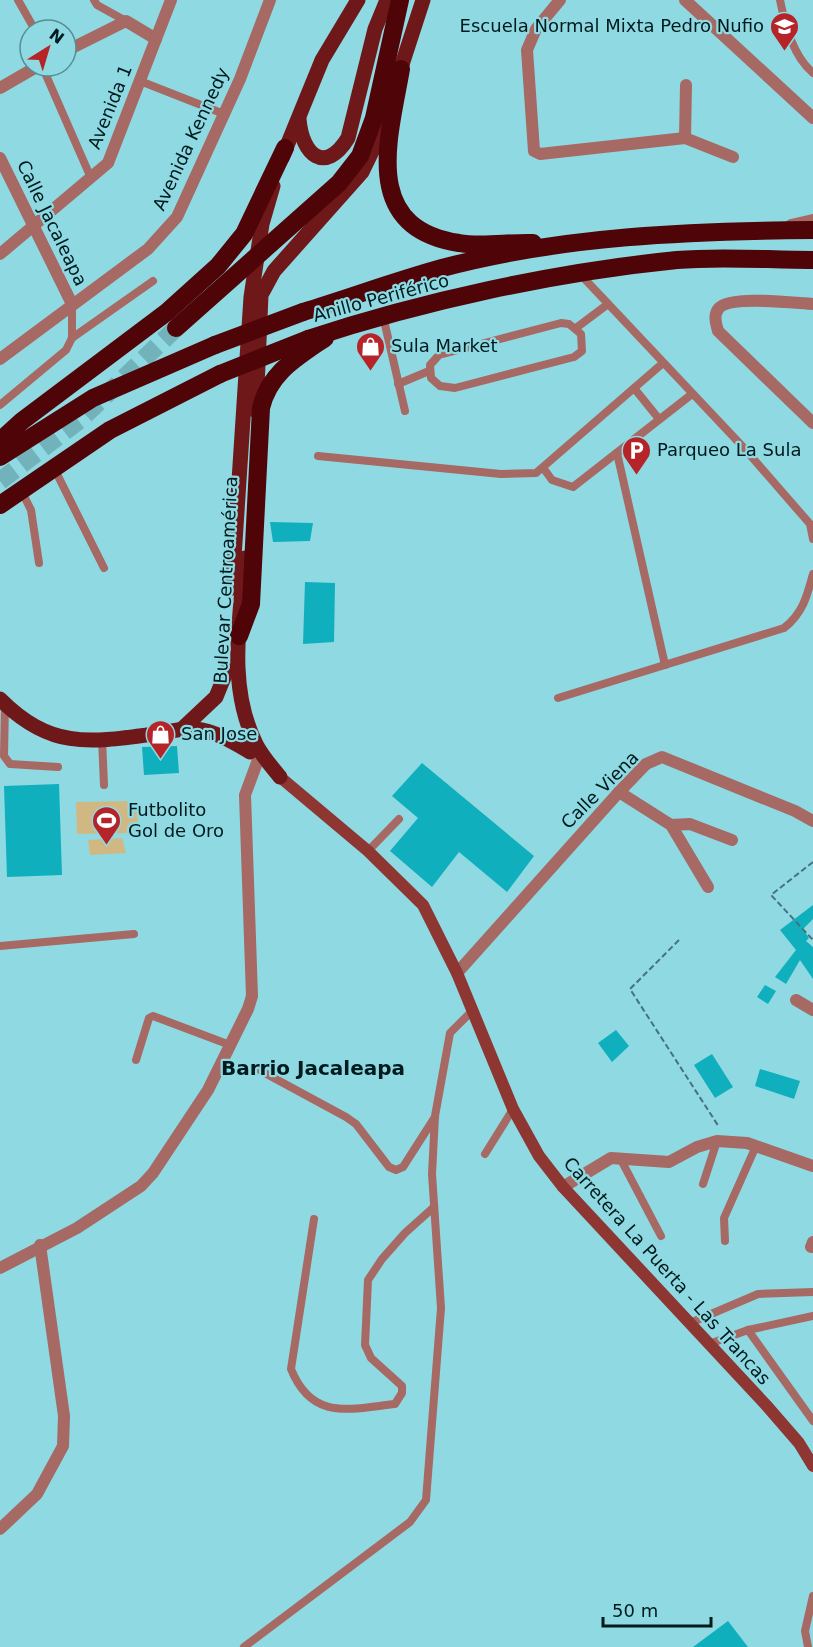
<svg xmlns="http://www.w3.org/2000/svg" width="813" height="1647" font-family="'DejaVu Sans',sans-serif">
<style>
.green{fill:#d1b883}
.building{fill:#0fafbe}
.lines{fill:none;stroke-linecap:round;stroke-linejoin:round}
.highway-tunnel{stroke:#72b3bb;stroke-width:18;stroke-dasharray:18 9;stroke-linecap:butt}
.path{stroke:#44757b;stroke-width:2;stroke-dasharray:6 3;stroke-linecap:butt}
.lane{stroke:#a66963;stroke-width:8}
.street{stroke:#a66963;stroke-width:12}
.secondary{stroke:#8d3632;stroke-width:12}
.primary{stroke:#6e1819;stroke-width:15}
.highway{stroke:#4f0408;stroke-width:18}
.highway-bridge{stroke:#4f0408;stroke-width:18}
.labels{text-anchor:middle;stroke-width:4.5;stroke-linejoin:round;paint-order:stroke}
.poi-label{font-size:18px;fill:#001b1e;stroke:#8fd9e2;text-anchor:start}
.street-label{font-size:18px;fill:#001b1e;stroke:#8fd9e2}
.neighbourhood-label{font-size:20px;font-weight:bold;fill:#001b1e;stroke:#8fd9e2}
</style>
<rect width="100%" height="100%" fill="#8fd9e2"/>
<g class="green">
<path d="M137 801 138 833 77 834 76 802Z"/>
<path d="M122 838 126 853 90 855 88 840Z"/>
</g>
<g class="building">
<path d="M270 522 313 523 310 541 273 542Z"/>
<path d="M305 582 335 583 334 642 303 644Z"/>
<path d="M177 746 179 773 144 775 142 747Z"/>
<path d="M422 763 534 856 507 892 459 852 432 887 390 851 418 818 392 796Z"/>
<path d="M59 784 62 875 7 877 4 786Z"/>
<path d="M813 905V919L803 929 809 938 806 941 813 947V979L800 960 786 984 775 977 796 950 780 930Z"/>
<path d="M765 985 776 991 768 1004 757 997Z"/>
<path d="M616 1030 629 1046 612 1062 598 1043Z"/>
<path d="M712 1054 733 1087 715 1098 694 1065Z"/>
<path d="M760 1069 800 1081 794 1099 755 1086Z"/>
<path d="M728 1621 748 1647H693Z"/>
</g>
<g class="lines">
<path class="highway-tunnel" d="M0 481 81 419 176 328"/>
<g class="path">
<path d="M813 862 771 895 813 940"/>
<path d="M679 940 630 989 719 1127"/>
</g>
<g class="lane">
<path d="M18 0 35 30"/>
<path d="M94 0 97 5 126 21"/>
<path d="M780 0C785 25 793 56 813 73"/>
<path d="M42 66 91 178"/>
<path d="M140 81 224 114"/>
<path d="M580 274 744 448 810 524 813 539"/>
<path d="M383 316 405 411"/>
<path d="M561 323 569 324 581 334 582 351 574 357 455 388 440 386 431 378 430 365 439 355Z"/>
<path d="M576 328 608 304"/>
<path d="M72 338 153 281"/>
<path d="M398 384 429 371"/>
<path d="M634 388 659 419"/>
<path d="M0 405 66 350 72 338V304"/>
<path d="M617 453 665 665"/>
<path d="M318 456 501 474 536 473 663 363"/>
<path d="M54 468 104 568"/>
<path d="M544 469 552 480 573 487 692 394"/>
<path d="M21 490 31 510 39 563"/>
<path d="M558 698 784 628C803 613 807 596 813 574"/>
<path d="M5 704 4 756 10 764 58 767"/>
<path d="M102 739 104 785"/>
<path d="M368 851 399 819"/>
<path d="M0 946 134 934"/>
<path d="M136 1060 149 1018 153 1016 230 1045"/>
<path d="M261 1071 346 1117 356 1124 389 1167 396 1170 403 1167 435 1117"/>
<path d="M485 1154 513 1109"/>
<path d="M620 1158 661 1236"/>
<path d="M703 1184 717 1141"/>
<path d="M314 1219 291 1369C312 1421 349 1409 395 1404L402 1393V1386L371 1358 365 1345 368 1280 382 1259 405 1233 434 1207"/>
<path d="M725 1241 724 1218 756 1146"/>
<path d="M690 1323 758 1294 813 1292"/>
<path d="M748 1330 813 1421"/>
<path d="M709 1344 748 1330 813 1316"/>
<path d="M244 1647 410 1522 426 1500 441 1308 432 1174 435 1116 450 1033 473 1010"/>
<path d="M808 1647 805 1631 813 1596"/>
</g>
<g class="street">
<path d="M560 0 536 29 527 50 534 151 540 154 685 138 733 157"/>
<path d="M685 0 813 118"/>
<path d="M66 51 126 21 156 39"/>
<path d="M0 88 38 66"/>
<path d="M685 138 686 85"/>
<path d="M0 158 72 304"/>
<path d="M791 225 813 220"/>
<path d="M0 254 108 163 171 0"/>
<path d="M813 304C794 303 731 295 719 308 713 315 716 323 718 331L813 423"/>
<path d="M0 359 148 249 177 217 240 79 270 0"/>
<path d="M619 792 671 825 708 887"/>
<path d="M671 825 690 824 732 840"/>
<path d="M457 973 619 792 646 764 662 757 795 811 813 821"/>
<path d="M796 1000 813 1010"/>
<path d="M563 1187 611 1158 669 1162 697 1147 717 1141 747 1143 813 1166"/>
<path d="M811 1247 813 1242"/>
<path d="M0 1268 77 1228 141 1186 153 1173 208 1090 248 1009 252 996 245 795 258 760"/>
<path d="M0 1529 37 1494 63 1446 64 1416 40 1245"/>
</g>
<path class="secondary" d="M280 777 368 851 423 905 457 973 513 1109 539 1156 563 1187 766 1405 799 1443 813 1466"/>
<g class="primary">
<path d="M397 80 423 0"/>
<path d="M299 119C302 155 325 175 348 138L375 29 387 0"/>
<path d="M282 158 322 60 358 0"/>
<path d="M256 411 261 295 274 271 362 172 379 137 387 111"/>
<path d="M245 558C240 620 227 686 256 744 262 756 272 767 280 777"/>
<path d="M232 588 251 297 262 224 273 186"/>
<path d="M0 699C50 749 88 743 154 734 167 733 181 727 195 729 215 731 233 742 250 752"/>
<path d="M182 729 216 697 227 670"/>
</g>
<g class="highway">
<path d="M401 69C389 138 360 228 459 243 480 247 510 242 533 243"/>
<path d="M303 312C349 298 395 281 442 268 562 236 690 231 813 230"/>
<path d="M308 339C423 301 556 272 677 260 721 256 768 260 813 260"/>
<path d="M0 441 22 421 167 312 218 266 244 234 285 148"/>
<path d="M0 457 93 398 215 345"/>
<path d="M0 505 110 430 220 374"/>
<path d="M239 636 251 604 261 408C269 373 296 358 325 338"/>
</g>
<g class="highway-bridge">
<path d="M176 328 339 183 360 156 374 118 400 0"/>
<path d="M215 345 303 312"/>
<path d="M220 374 308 339"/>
</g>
</g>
<defs>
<symbol id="school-pin" viewBox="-11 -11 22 30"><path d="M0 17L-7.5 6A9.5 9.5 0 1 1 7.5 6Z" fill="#b52428" stroke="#8fd9e2"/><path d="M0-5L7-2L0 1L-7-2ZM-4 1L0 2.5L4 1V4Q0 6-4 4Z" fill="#fff"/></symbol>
<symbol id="shop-pin" viewBox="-11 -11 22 30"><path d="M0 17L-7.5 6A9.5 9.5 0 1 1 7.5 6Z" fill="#b52428" stroke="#8fd9e2"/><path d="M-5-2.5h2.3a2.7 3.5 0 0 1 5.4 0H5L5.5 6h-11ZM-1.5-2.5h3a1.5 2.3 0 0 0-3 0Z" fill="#fff"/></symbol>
<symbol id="parking-pin" viewBox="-11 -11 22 30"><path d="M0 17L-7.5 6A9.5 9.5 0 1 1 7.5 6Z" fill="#b52428" stroke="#8fd9e2"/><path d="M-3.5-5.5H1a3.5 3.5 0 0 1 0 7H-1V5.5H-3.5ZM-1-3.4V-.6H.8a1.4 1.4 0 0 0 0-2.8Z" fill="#fff"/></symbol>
<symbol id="stadium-pin" viewBox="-11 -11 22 30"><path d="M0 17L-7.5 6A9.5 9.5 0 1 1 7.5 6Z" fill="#b52428" stroke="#8fd9e2"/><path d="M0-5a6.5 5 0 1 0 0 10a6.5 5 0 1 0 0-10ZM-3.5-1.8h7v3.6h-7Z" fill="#fff"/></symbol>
</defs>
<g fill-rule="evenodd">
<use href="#school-pin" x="768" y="10" width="33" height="45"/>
<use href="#shop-pin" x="354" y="330" width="33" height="45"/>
<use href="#parking-pin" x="620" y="434" width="33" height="45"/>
<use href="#shop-pin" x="144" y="718" width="33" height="45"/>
<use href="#stadium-pin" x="90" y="804" width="33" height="45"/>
</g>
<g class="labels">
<g class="poi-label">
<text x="764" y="32" text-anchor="end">Escuela Normal Mixta Pedro Nufio</text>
<text x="391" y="352">Sula Market</text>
<text x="657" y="456">Parqueo La Sula</text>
<text x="181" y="740">San Jose</text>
<text x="128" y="816">Futbolito<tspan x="128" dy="21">Gol de Oro</tspan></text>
</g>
<g class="street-label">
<text transform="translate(110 107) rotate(-68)" y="6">Avenida 1</text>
<text transform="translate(191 139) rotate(-65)" y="6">Avenida Kennedy</text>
<text transform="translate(52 223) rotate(64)" y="6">Calle Jacaleapa</text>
<text transform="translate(381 298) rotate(-15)" y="6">Anillo Periférico</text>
<text transform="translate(226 580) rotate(-87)" y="6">Bulevar Centroamérica</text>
<text transform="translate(600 790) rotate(-45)" y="6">Calle Viena</text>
<text transform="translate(667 1271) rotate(48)" y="6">Carretera La Puerta - Las Trancas</text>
</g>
<g class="neighbourhood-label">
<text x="313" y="1075">Barrio Jacaleapa</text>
</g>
</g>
<g transform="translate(48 48) rotate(37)"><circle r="28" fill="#8fd9e2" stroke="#568d94" stroke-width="1.5"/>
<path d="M0-4.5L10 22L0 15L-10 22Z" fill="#b52428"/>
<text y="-9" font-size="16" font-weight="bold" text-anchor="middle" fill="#001b1e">N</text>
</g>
<path d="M603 1617v9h108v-9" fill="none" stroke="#001b1e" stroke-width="3"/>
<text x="612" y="1617" font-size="18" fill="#001b1e" stroke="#8fd9e2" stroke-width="4.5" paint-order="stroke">50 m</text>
</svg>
